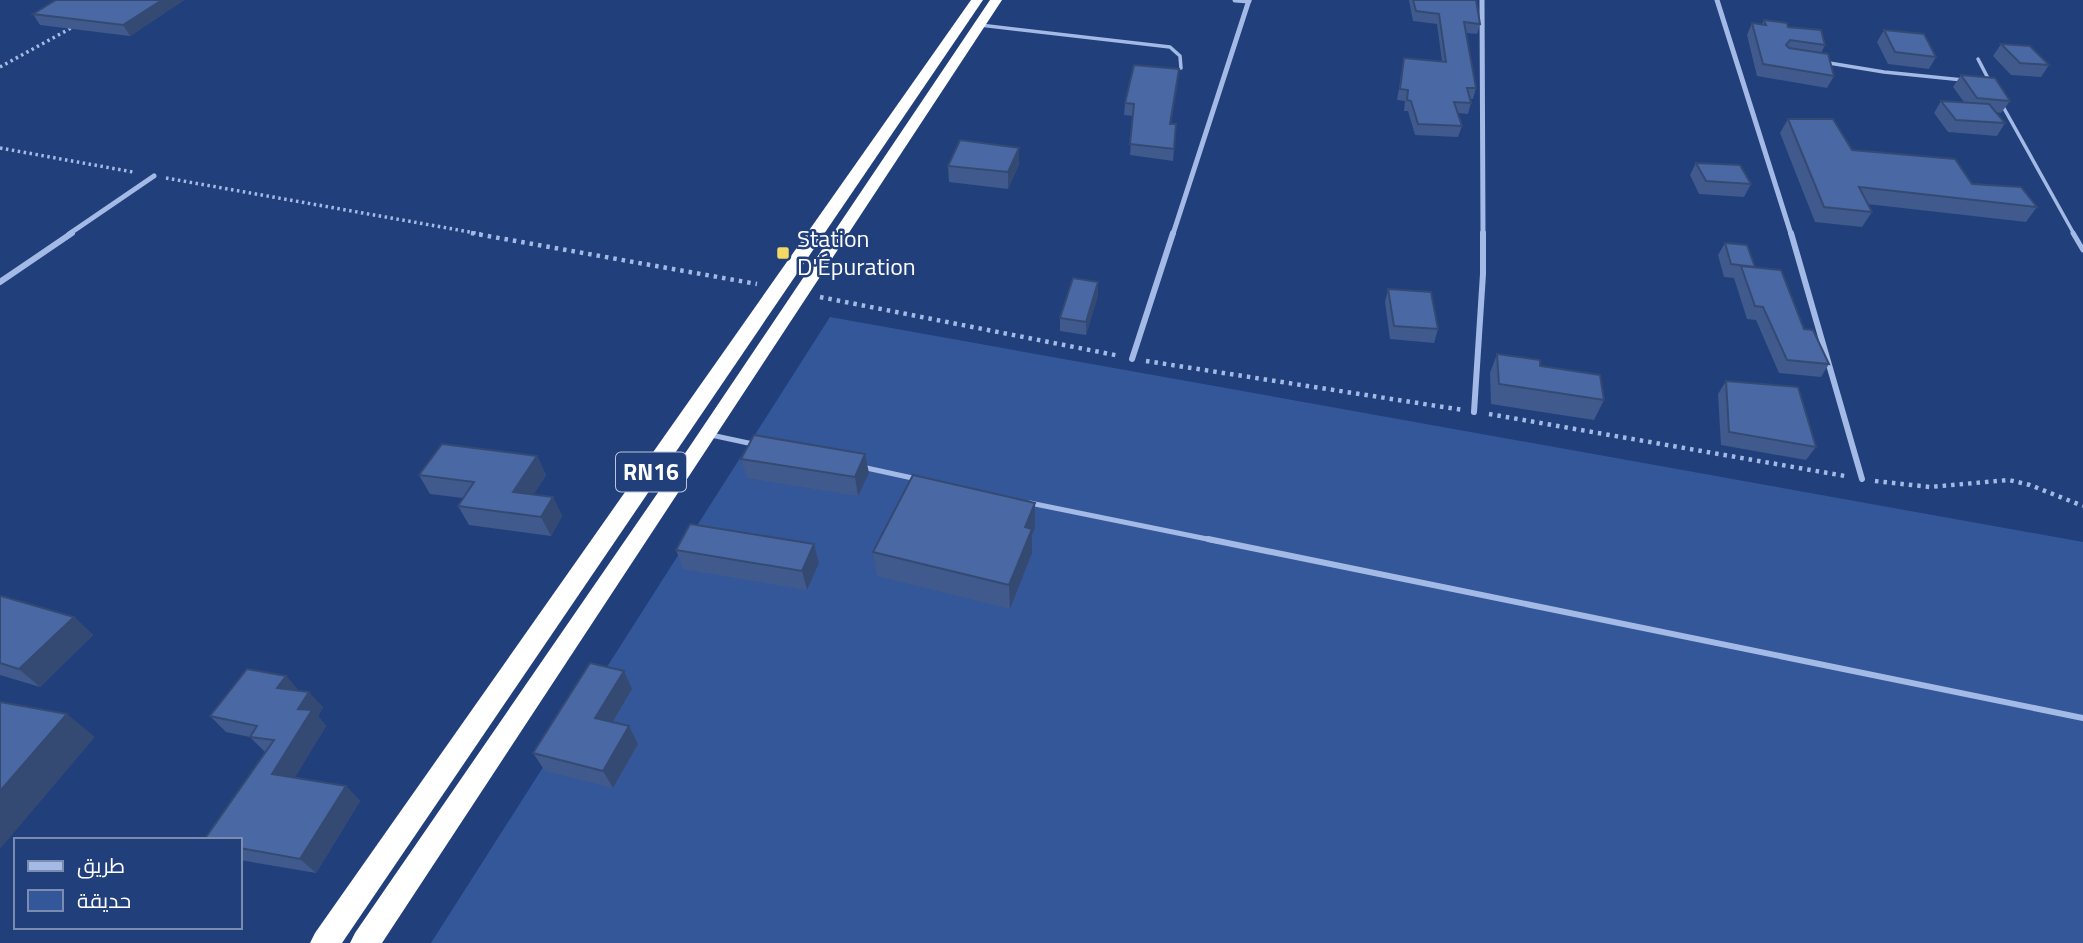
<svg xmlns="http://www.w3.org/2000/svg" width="2083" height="943" font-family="'Titillium Web',Cairo,sans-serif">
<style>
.green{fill:#345799}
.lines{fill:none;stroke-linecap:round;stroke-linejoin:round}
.path-far1{stroke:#a3bae6;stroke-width:3.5;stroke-dasharray:2.5 3.5;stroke-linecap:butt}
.path{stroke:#a3bae6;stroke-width:4.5;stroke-dasharray:3.5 5;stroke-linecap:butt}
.lane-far2{stroke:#a3bae6;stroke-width:3.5}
.lane-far1{stroke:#a3bae6;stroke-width:5}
.lane{stroke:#a3bae6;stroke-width:6}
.street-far1{stroke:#a3bae6;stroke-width:5}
.street{stroke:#a3bae6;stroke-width:6}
.highway{fill:#fff;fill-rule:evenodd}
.wall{fill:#405a8d}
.shaded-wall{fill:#344a73}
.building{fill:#4a69a4;stroke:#344a73;stroke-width:2}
.poi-dot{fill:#f2d865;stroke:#213f7b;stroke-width:2.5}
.labels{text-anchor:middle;stroke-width:5;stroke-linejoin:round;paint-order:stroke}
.shield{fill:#213f7b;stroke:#bcc5d7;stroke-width:2}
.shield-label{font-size:23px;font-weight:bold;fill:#fff}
.poi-label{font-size:24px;fill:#fff;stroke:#213f7b;text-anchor:start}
</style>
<rect width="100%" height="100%" fill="#213f7b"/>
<path class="green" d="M830 317 2083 542V943H431Z"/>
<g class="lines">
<g class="path-far1">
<path d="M0 67 73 27"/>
<path d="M0 148 133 172"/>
<path d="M166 178 481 234"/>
</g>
<g class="path">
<path d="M471 233 757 284"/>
<path d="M820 297 1120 356"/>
<path d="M1146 361 1463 410"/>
<path d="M1489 414 1845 476"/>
<path d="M1875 481 1930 487 2009 480 2030 485 2083 506"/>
</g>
<g class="lane-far2">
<path d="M980 25 1170 47 1180 56 1181 68"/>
<path d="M1978 59 1990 82"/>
<path d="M1823 62 1884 72 1963 80"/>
<path d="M2001 103 2074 234"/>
</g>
<g class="lane-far1">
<path d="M2073 233 2083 250"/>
<path d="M711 435 753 444"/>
<path d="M862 467 917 479"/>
<path d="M1030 503 1217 541"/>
</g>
<path class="lane" d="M1208 539 2083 718"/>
<g class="street-far1">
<path d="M1235 0 1249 1"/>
<path d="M1482 0 1483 234"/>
<path d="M1717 0 1791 234"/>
<path d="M69 234 154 176"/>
<path d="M1173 234 1249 0"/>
</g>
<g class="street">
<path d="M1791 233 1862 479"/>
<path d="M0 282 72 233"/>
<path d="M1132 359 1173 233"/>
<path d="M1474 412 1483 274V233"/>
</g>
<g class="highway">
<path d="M971 0H983L342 943H310L315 933Z"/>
<path d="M990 0H1002L382 943H350L355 933 688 449Z"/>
</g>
</g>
<g class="wall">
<path d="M184 0 130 36 40 25 33 14Z"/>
<path d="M1409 0H1476L1480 24 1477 34 1466 33 1476 88 1473 99H1470L1471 103 1468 114 1457 113 1462 126 1458 137 1415 135 1408 111H1404L1405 101 1397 100 1404 58 1442 61 1437 24 1413 21Z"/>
<path d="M1764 20 1788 27 1825 45 1821 53 1834 76 1827 88 1757 76 1747 35 1752 23 1762 24Z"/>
<path d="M1884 30 1936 57 1929 69 1888 64 1877 42Z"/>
<path d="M2001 44 2049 65 2041 77 2011 75 1993 56Z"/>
<path d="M1179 69 1171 124 1174 149 1173 161 1130 155 1133 116 1124 115 1125 103Z"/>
<path d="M1961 75 2010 101 2001 113 1996 112 2005 123 1997 136 1948 132 1934 113 1941 101 1964 102 1953 87Z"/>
<path d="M1788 119 1852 150 1972 184 2037 207 2026 222 1867 204 1872 212 1862 227 1815 222 1780 133Z"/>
<path d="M1696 163 1751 184 1744 197 1699 194 1690 175Z"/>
<path d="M1019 164 1008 189 949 182 948 166Z"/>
<path d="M1725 243 1755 267 1804 329 1829 364 1821 377 1779 373 1756 320 1747 319 1734 278 1724 277 1718 255Z"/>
<path d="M1098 282V295L1086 335 1060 331V318Z"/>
<path d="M1388 289 1438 329 1434 343 1390 339 1385 302Z"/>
<path d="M1497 354 1540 366 1604 400 1594 420 1491 404 1490 373Z"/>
<path d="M1726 381 1816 447 1806 460 1721 445 1718 394Z"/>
<path d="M537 456 546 475 533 495 553 497 562 516 551 536 469 525 458 506 463 498 430 494 419 475Z"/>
<path d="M741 459 869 473 858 496 747 478Z"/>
<path d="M1035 528 1032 535V553L1010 609 877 576 873 552Z"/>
<path d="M814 544 819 563 807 590 683 569 676 550Z"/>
<path d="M0 597 74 617 93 635 40 687 0 675Z"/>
<path d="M286 676 299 691 323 707 318 716 326 726 295 777 346 786 360 801 316 873 240 860V840L265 752 250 737 226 732 210 716Z"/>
<path d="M632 689 613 722 629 726 638 744 613 788 545 771 533 753Z"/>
</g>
<g class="shaded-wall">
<path d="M162 0H184L130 36 123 25Z"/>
<path d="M1179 69 1178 80 1169 136 1170 124Z"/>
<path d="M1019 148V164L1008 189V172Z"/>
<path d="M1098 282V295L1086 335V322Z"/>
<path d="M865 454 869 473 858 496 855 477Z"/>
<path d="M537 456 546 475 523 511 513 492Z"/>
<path d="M553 497 562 516 551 536 541 517Z"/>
<path d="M1035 503V528L1032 535V553L1010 609 1009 585 1025 527Z"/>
<path d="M814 544 819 563 807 590 802 571Z"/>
<path d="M74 617 93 635 40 687 19 669Z"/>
<path d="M624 671 632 689 605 735 595 718Z"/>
<path d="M286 676 300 692 277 688Z"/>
<path d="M309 692 323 707 318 716 326 726 288 789 272 774 298 709Z"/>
<path d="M67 714 95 737 0 849V791Z"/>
<path d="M629 726 638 744 613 788 603 771Z"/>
<path d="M346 786 360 801 316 873 300 859Z"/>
</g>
<g class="building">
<path d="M56 0H162L123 25 33 14Z"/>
<path d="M1413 0H1476L1480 24 1464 22 1476 88H1467L1471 103 1454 102 1462 126 1418 124 1411 101 1407 100 1408 90 1400 89 1404 58 1446 62 1439 14 1416 11Z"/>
<path d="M1764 20 1787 23 1788 27 1821 30 1825 45 1790 40 1786 45 1789 48 1828 54 1834 76 1763 64 1752 23 1766 25Z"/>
<path d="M1884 30 1924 34 1936 57 1895 52Z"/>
<path d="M2001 44 2030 46 2049 65 2020 63Z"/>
<path d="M1134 65 1179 69 1170 124H1176L1174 149 1130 144 1134 104 1125 103Z"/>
<path d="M1961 75 1995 78 2010 101 1977 98Z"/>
<path d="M1941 101 1989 104 2005 123 1956 120Z"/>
<path d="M1788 119H1833L1852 150 1955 159 1972 184 2021 187 2037 207 1859 187 1872 212 1824 207Z"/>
<path d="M960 140 1019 148 1008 172 948 166Z"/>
<path d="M1696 163 1740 165 1751 184 1706 181Z"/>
<path d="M1725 243 1747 245 1755 267 1731 264Z"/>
<path d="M1741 266 1781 270 1804 329 1813 330 1829 364 1787 360 1763 307 1755 306Z"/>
<path d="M1073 278 1098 282 1086 322 1060 318Z"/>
<path d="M1388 289 1431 292 1438 329 1394 326Z"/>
<path d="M1497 354 1540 360V366L1600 375 1604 400 1499 384Z"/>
<path d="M1726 381 1798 387 1816 447 1729 432Z"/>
<path d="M754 435 865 454 855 477 741 459Z"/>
<path d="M442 444 537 456 513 492 553 497 541 517 458 506 474 482 419 475Z"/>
<path d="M913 475 1035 503 1025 527 1032 529 1009 585 873 552Z"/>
<path d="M690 524 814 544 802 571 676 550Z"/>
<path d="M1 596 74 617 19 669 0 663V597Z"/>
<path d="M590 663 624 671 595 718 629 726 603 771 533 753Z"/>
<path d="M247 669 286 676 277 688 309 692 298 709 312 710 272 774 346 786 300 859 240 848V840H204L274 740 250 737 257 726 210 716Z"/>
<path d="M0 702 67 714 0 791Z"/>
</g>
<rect class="poi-dot" x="776" y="246" width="14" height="14" rx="3.5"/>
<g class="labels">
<rect class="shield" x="616" y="452.5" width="70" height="39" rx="5"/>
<g class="shield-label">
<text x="651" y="480">RN16</text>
</g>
<g class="poi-label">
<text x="797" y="247">Station<tspan x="797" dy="28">D'Épuration</tspan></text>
</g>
</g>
<rect x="14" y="838" width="228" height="91" fill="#213f7b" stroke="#7a8cb0" stroke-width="2"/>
<rect x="28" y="861" width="35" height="10" fill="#a3bae6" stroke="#7a8cb0" stroke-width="2"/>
<text x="77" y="873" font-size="21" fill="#ffffff">طريق</text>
<rect x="28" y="890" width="35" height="21" fill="#345799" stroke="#7a8cb0" stroke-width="2"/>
<text x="77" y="908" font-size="21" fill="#ffffff">حديقة</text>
</svg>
